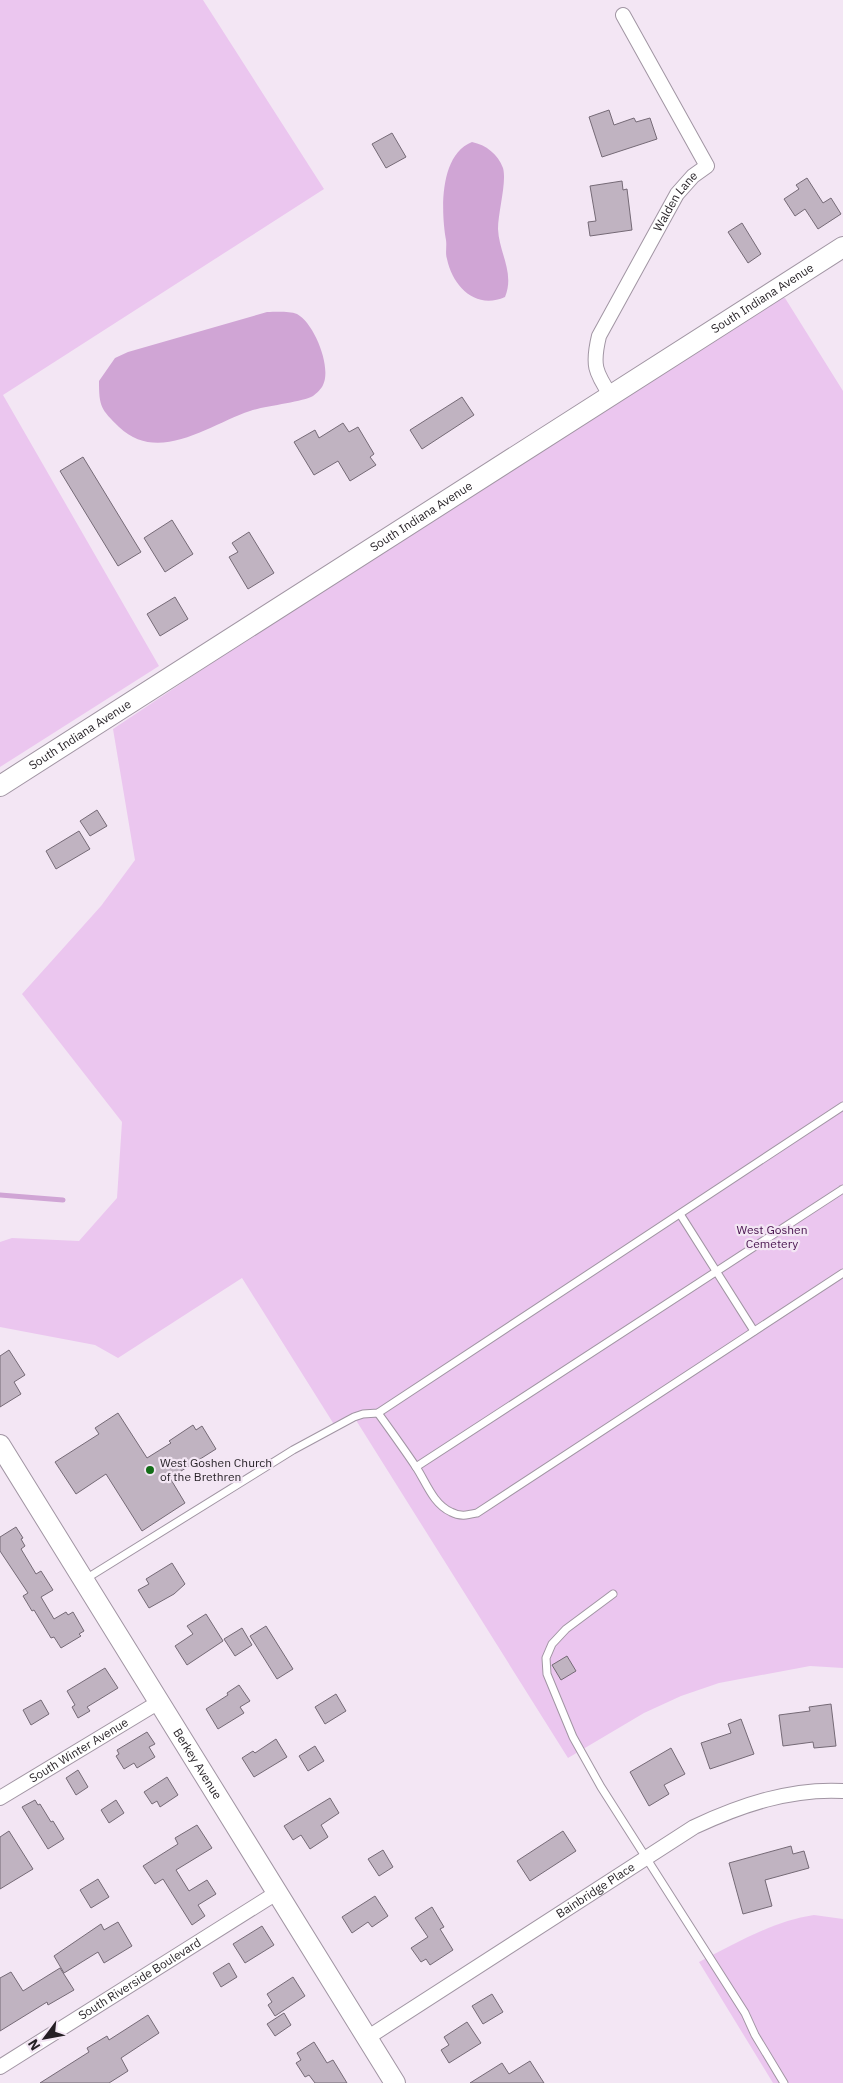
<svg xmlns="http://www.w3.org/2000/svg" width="843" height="2083" font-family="'IBM Plex Sans',sans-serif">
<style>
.green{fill:#ebc6ef}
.water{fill:#d0a5d5}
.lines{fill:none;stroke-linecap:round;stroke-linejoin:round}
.stream{stroke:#d0a5d5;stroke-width:5}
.building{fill:#c0b3c1;stroke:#756a76}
.lane-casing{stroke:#a195a3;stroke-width:9}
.street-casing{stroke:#a195a3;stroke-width:16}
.secondary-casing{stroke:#a195a3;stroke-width:22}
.lane{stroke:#fff;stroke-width:7}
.street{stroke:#fff;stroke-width:14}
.secondary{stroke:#fff;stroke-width:20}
.poi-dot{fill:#136d17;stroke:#f3e6f4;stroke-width:2}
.labels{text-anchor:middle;stroke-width:4.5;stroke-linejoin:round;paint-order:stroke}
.street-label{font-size:12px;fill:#241f24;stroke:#f3e6f4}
.park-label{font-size:12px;fill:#46114c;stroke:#f3e6f4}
.poi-label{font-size:12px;fill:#241f24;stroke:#f3e6f4;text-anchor:start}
</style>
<rect width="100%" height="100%" fill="#f3e6f4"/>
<g class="green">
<path d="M0 0H203L324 189 3 395 159 666 0 767Z"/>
<path d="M765 297 785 298 843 391V1668L810 1666 719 1683 681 1696 644 1713 568 1758 354 1417 335 1426 242 1278 118 1358 95 1345 0 1327V1242L12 1238 79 1241 117 1198 122 1122 22 994 101 906 135 860 113 729 611 396Z"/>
<path d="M814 1915 843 1919V2083H773L699 1962C735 1944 773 1921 814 1915Z"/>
</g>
<g class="water">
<path d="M472 142C486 145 498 154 503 168 507 182 498 212 498 229 499 253 515 273 505 297 476 310 453 287 447 259 445 253 447 247 446 240 441 212 439 155 472 142Z"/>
<path d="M267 312C276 312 289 311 297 314 314 323 332 367 323 385 322 388 316 394 313 396 303 402 264 406 250 411 210 424 159 465 119 427 101 409 99 407 99 381L115 358 128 352Z"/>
</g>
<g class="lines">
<path class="stream" d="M0 1195 63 1200"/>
</g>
<g class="building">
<path d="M609 110 614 125 634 118 636 122 650 118 657 139 602 157 589 117Z"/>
<path d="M392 133 406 157 386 168 372 144Z"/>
<path d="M807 178 823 203 831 198 841 214 818 229 805 209 795 216 784 199 799 189 796 185Z"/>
<path d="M622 181 623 190 627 189 632 230 590 236 588 222 596 221 590 186Z"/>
<path d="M742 223 761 254 748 263 728 232Z"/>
<path d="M462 397 474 415 422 449 410 430Z"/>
<path d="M343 423 349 432 358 427 374 454 370 457 376 465 350 481 338 461 314 475 294 442 315 430 319 438Z"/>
<path d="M83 457 141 552 118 566 60 471Z"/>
<path d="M172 520 193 554 165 572 144 538Z"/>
<path d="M249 532 274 573 248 589 229 557 238 552 232 543Z"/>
<path d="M175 597 188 619 160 636 147 614Z"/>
<path d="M97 810 107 826 90 836 80 821Z"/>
<path d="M79 831 90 849 56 869 46 851Z"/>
<path d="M9 1350 25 1375 14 1382 21 1394 0 1407V1356Z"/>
<path d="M118 1413 147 1458 171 1443 169 1441 193 1425 196 1430 202 1426 216 1449 170 1478 185 1503 142 1531 106 1474 76 1494 55 1462 99 1434 95 1428Z"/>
<path d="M16 1527 23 1538 21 1539 25 1546 21 1549 36 1574 41 1571 53 1590 41 1597 54 1619 66 1612 68 1615 73 1612 84 1631 79 1634 81 1636 61 1648 54 1637 51 1638 34 1610 32 1611 23 1596 28 1593 0 1551V1537Z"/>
<path d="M172 1563 185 1584 174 1594 149 1608 138 1590 149 1584 146 1579Z"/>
<path d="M206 1614 223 1641 187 1665 175 1646 193 1634 187 1626Z"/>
<path d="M266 1626 293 1669 277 1679 250 1636Z"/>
<path d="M242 1628 252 1645 235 1656 224 1639Z"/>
<path d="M567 1656 576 1671 561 1680 552 1665Z"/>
<path d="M105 1668 118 1688 87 1707 90 1711 78 1718 72 1707 75 1705 67 1691Z"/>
<path d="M239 1685 250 1701 240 1707 244 1713 218 1729 206 1709 228 1695 227 1693Z"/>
<path d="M336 1694 346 1711 325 1724 315 1707Z"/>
<path d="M41 1700 49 1714 31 1725 23 1710Z"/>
<path d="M831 1704 836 1746 814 1748 813 1742 783 1746 779 1715 810 1711 809 1707Z"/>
<path d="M741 1719 754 1754 710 1769 701 1743 731 1733 728 1724Z"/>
<path d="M147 1732 155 1744 149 1747 155 1757 137 1768 134 1763 124 1769 116 1756 119 1754 117 1750Z"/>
<path d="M276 1739 287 1757 254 1777 242 1758 253 1751 255 1753Z"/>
<path d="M315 1746 324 1761 308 1771 299 1756Z"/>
<path d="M671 1748 685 1774 664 1785 669 1794 649 1806 630 1772Z"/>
<path d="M78 1770 88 1787 76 1795 66 1778Z"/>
<path d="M167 1777 178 1795 160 1807 157 1801 152 1804 144 1792Z"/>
<path d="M330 1798 339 1813 321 1825 328 1837 310 1849 301 1835 293 1840 284 1826Z"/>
<path d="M35 1800 38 1805 40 1804 51 1822 53 1821 64 1839 48 1849 22 1807Z"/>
<path d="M116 1800 124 1813 109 1823 101 1810Z"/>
<path d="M197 1825 212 1848 176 1870 189 1891 207 1880 216 1894 198 1905 205 1916 192 1925 163 1879 155 1884 143 1866 178 1844 175 1838Z"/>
<path d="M9 1831 33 1869 0 1889V1837Z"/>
<path d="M563 1831 576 1851 530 1881 517 1861Z"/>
<path d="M791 1846 793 1854 804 1851 809 1868 765 1880 772 1906 743 1914 729 1863Z"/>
<path d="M383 1850 393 1867 379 1876 368 1859Z"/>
<path d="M98 1879 109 1897 91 1908 80 1890Z"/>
<path d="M375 1896 388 1916 372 1927 368 1922 352 1933 342 1917Z"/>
<path d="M432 1907 444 1927 440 1929 453 1950 430 1965 426 1959 421 1962 411 1948 428 1937 415 1918Z"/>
<path d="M118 1922 132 1946 104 1963 98 1952 64 1973 54 1956 101 1924 104 1930Z"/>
<path d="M262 1926 274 1945 245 1963 233 1944Z"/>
<path d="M229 1963 237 1977 221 1987 213 1973Z"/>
<path d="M60 1968 74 1990 48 2005 47 2002 0 2031V1978L11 1972 23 1991Z"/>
<path d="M293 1977 305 1996 275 2016 268 2005 272 2002 267 1994Z"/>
<path d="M492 1994 503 2012 483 2024 472 2006Z"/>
<path d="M284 2013 291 2025 275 2036 267 2024Z"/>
<path d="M148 2015 159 2033 121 2058 128 2071 109 2083H40L89 2052 87 2048 107 2036 109 2040Z"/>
<path d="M467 2022 481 2043 449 2063 441 2050 449 2045 444 2037Z"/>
<path d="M314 2042 327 2063 333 2060 347 2083H315L309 2075 305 2077 296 2063 301 2060 297 2053Z"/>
<path d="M530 2061 544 2083H470L502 2063 509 2074Z"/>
</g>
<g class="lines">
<defs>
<g id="lane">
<path d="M680 1214 754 1331"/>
<path d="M378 1413C391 1431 404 1449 416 1467 426 1482 433 1504 451 1512 460 1517 468 1515 477 1513L843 1273"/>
<path d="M416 1467 843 1189"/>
<path d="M84 1580 293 1450 354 1417 363 1414 378 1413 843 1106"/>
<path d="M613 1594 566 1629 552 1644 546 1658 547 1674 573 1737 601 1787 745 2013 755 2035 784 2083"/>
</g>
<g id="street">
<path id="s1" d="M611 396C595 372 592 365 599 336L677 194 693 176 707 166 623 15"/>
<path id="s2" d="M0 1798 159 1702"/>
<path id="s3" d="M367 2038 694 1827C741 1805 791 1788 843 1791"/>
<path id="s4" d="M0 2067 278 1892"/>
</g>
<g id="secondary">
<path id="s5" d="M0 786 843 247"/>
<path id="s6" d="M0 1445 395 2083"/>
</g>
</defs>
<use href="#lane" class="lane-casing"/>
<use href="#street" class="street-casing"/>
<use href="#secondary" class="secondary-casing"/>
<use href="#lane" class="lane"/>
<use href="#street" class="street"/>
<use href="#secondary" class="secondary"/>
</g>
<circle class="poi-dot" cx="150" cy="1470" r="5"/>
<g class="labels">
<g class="street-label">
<text dy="4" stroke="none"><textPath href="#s1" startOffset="219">Walden Lane</textPath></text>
<text dy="4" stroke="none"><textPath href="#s5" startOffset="905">South Indiana Avenue</textPath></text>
<text dy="4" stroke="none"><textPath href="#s5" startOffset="500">South Indiana Avenue</textPath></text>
<text dy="4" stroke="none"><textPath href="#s5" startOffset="95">South Indiana Avenue</textPath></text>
<text dy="4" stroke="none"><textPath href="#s2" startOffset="92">South Winter Avenue</textPath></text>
<text dy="4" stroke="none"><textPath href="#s6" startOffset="375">Berkey Avenue</textPath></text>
<text dy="4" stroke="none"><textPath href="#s3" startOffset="272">Bainbridge Place</textPath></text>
<text dy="4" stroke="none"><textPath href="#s4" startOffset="165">South Riverside Boulevard</textPath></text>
</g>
<g class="park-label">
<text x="772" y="1234">West Goshen<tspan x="772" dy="14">Cemetery</tspan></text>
</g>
<g class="poi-label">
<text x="160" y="1467">West Goshen Church<tspan x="160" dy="14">of the Brethren</tspan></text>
</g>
</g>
<g transform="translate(45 2038) rotate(238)" stroke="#f3e6f4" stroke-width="4" paint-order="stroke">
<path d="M0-4L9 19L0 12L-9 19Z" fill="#241f24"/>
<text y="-8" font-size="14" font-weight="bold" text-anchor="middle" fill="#241f24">N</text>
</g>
</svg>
